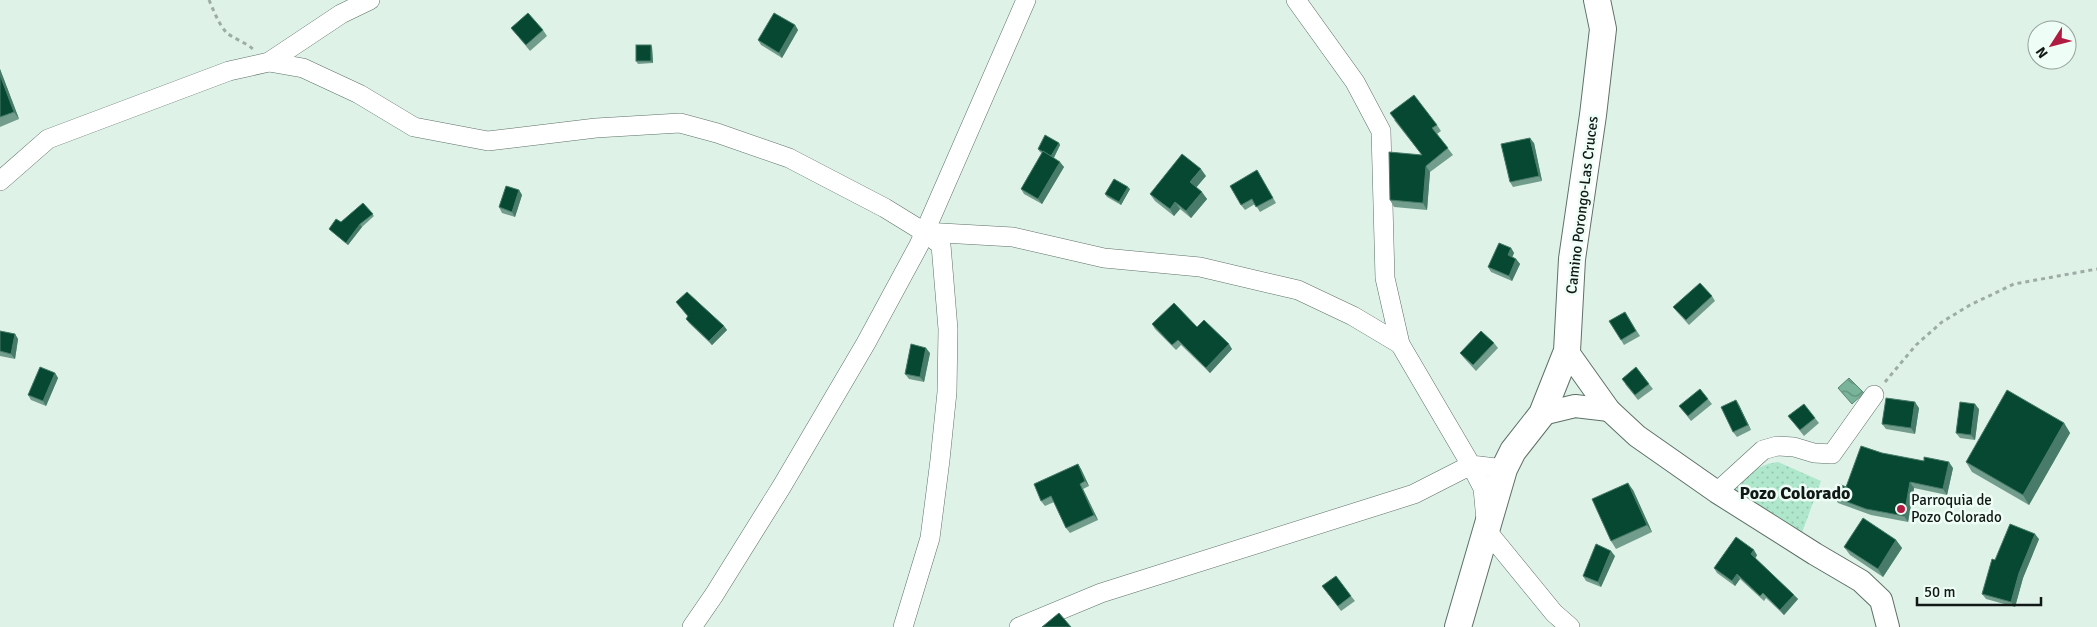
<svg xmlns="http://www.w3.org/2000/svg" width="2097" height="627" font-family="Signika,sans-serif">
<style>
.park{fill:url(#park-dots)}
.water{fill:url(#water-waves);stroke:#5a8471}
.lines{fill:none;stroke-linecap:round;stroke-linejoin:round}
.minor-casing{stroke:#5e7067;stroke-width:20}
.tertiary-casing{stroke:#5e7067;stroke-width:24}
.secondary-casing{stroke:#5e7067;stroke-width:28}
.path{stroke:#9dada5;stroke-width:3;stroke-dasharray:4 4;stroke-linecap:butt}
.minor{stroke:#fff;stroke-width:19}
.tertiary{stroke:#fff;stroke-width:22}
.secondary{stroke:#fff;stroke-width:26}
.wall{fill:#729d8d}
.shaded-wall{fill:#487b69}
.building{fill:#074832;stroke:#487b69}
.poi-dot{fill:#b01c41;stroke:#eefef6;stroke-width:2}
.labels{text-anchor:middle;stroke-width:5;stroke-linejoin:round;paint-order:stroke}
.street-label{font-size:15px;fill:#111815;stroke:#eefef6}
.poi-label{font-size:15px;fill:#111815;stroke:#eefef6;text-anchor:start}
.quarter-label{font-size:18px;font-weight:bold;fill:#111815;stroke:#eefef6}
</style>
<defs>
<pattern id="park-dots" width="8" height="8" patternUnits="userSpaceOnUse" patternTransform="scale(1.25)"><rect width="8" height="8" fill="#aee7cc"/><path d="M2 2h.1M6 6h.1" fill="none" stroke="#95c5ae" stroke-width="1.8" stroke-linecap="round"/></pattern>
<pattern id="water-waves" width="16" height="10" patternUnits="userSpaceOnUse" patternTransform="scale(1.25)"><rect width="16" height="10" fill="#79b399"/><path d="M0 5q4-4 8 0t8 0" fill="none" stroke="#62917c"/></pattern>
</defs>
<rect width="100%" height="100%" fill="#def2e8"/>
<path class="park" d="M1778 462 1821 481 1800 538 1731 490C1745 476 1759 464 1778 462Z"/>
<path class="water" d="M1849 378 1864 393 1852 404 1838 388Z"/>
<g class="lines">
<defs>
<g id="minor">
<path d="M1296 0 1355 82 1381 131 1385 278 1400 344 1471 465 1504 469"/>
<path d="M269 62 303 68 359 94 414 127 488 141 596 128 680 123 717 133 789 158 885 208 924 232 941 245 948 329 947 392 940 460 930 538 903 627"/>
<path d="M0 181 48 139 229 71 269 62 341 14 370 0"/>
<path d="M924 232 1013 237 1104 258 1200 267 1298 290 1353 316 1400 344"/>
<path d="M1717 492 1763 450 1777 446 1794 447 1814 453 1832 454 1874 395"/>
<path d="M692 627 714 595 782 486 866 343 919 245 1026 0"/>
<path d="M1019 627 1101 593 1414 494 1471 465 1483 488 1487 531 1554 613 1570 627"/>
</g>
<g id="tertiary">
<path d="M1567 351 1609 410 1637 436 1717 492 1815 554 1861 581 1881 600 1888 627"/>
<path d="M1542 414 1575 406 1609 410"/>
</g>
<path id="secondary" d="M1458 627 1504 469 1513 451 1542 414 1567 351 1572 259 1593 115 1603 29 1597 0"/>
</defs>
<use href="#minor" class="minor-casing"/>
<use href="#tertiary" class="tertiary-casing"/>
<use href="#secondary" class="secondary-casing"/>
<g class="path">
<path d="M209 0C214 11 218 23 226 32 232 38 245 42 253 49"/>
<path d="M1885 382 1916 345 1942 322 1970 305 2014 284 2097 269"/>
</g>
<use href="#minor" class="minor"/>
<use href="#tertiary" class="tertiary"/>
<use href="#secondary" class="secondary"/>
</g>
<g class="wall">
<path d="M795 25 798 30 782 58 761 45 758 40Z"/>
<path d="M511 28 543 30 547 36 530 51Z"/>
<path d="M651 45 652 47 653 63 638 64 636 61Z"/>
<path d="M0 69 19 119 0 127Z"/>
<path d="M1394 120 1437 125 1441 131 1437 134 1453 155 1430 172 1427 210 1394 207 1390 200 1422 155Z"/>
<path d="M1059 143 1060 145 1054 158 1064 167 1042 204 1024 194 1021 189 1042 153 1040 152 1038 149Z"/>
<path d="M1534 143 1542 181 1513 187 1510 182Z"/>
<path d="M1257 170 1276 203 1260 212 1255 204 1245 210 1241 205Z"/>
<path d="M1206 176 1196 187 1207 199 1191 218 1180 209 1174 216 1155 201 1150 194Z"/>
<path d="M1130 189 1121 205 1107 197 1105 194Z"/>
<path d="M519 190 522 195 515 217 502 213 499 207Z"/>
<path d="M363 203 374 216 362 227 348 245 331 231 329 229 341 222Z"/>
<path d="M1511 248 1514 253 1512 257 1516 259 1520 264 1512 281 1491 272 1488 267Z"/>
<path d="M1712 296 1715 301 1689 325 1677 312 1673 307Z"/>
<path d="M676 302 724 326 727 330 712 345 689 323 686 319 688 317Z"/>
<path d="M1628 317 1640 336 1624 345 1621 340Z"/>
<path d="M1152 324 1197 327 1232 349 1210 373 1181 345 1176 350 1155 329Z"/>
<path d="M0 331 15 334 18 339 15 359 0 356Z"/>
<path d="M1494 343 1498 348 1476 371 1464 358 1460 353Z"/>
<path d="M930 353 924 382 909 379 905 374Z"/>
<path d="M55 373 58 378 46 406 31 400 28 395Z"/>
<path d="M1625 384H1649L1653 389 1638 400Z"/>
<path d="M1708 399 1712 404 1691 421 1679 406Z"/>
<path d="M1739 405 1751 430 1737 437 1733 432Z"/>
<path d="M1919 408 1915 434 1886 429 1882 424Z"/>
<path d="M1979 409 1975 440 1960 438 1956 433Z"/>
<path d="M1788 416 1815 418 1819 423 1804 436Z"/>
<path d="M2064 423 2070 433 2029 505 1972 472 1966 462Z"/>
<path d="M1882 453 1953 468 1947 495 1914 488 1908 522 1871 515 1838 503 1834 497 1846 487Z"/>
<path d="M1078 464 1081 469 1089 486 1083 489 1098 520 1070 533 1066 528 1054 502 1045 506 1041 501Z"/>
<path d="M1633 490 1652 532 1616 549 1611 541Z"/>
<path d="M2039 539 2023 578 2015 607 1986 599 1982 594 1995 560Z"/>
<path d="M1896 540 1902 548 1883 577 1850 555 1844 547Z"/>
<path d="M1757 555 1755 558 1798 599 1784 615 1766 598 1764 601 1740 579 1735 586 1717 573 1714 568Z"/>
<path d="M1615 556 1601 587 1586 581 1583 576Z"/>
<path d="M1322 586 1351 596 1355 601 1341 611Z"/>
</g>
<g class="shaded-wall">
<path d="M795 25 798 30 782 58 779 53Z"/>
<path d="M651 45 652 47 653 63 651 61Z"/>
<path d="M0 69 19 119 14 112 0 75Z"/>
<path d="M1530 138 1534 143 1542 181 1539 176Z"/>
<path d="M1059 143 1060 145 1053 159 1051 156Z"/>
<path d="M1060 162 1064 167 1042 204 1038 199Z"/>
<path d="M1426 166 1430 172 1427 210 1423 203Z"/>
<path d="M1201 169 1206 176 1195 189 1190 182Z"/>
<path d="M1128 187 1130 189 1121 205 1119 202Z"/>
<path d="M519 190 522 195 515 217 512 212Z"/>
<path d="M1202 192 1207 199 1191 218 1186 211Z"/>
<path d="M1175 202 1180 209 1174 216 1170 209Z"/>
<path d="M360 224 362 227 348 245 346 243Z"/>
<path d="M1511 248 1514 253 1511 260 1508 255Z"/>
<path d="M1516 259 1520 264 1512 281 1509 276Z"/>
<path d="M724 326 727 330 712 345 709 341Z"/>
<path d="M15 334 18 339 15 359 11 354Z"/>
<path d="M1229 344 1232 349 1210 373 1206 368Z"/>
<path d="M926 348 930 353 924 382 920 377Z"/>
<path d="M55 373 58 378 46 406 43 401Z"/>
<path d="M1736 400 1739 405 1751 430 1748 425Z"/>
<path d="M1915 402 1919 408 1915 434 1911 428Z"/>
<path d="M1975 404 1979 409 1975 440 1971 435Z"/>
<path d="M2064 423 2070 433 2029 505 2023 495Z"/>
<path d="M1949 462 1953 468 1947 495 1943 489Z"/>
<path d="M1078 464 1081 469 1089 486 1085 481Z"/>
<path d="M1910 482 1914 488 1908 522 1904 516Z"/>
<path d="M1628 483 1633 490 1652 532 1647 525Z"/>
<path d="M1080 484 1083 489 1098 520 1094 515Z"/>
<path d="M2035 534 2039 539 2023 578 2015 607 2011 602 2019 573Z"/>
<path d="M1896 540 1902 548 1883 577 1878 569Z"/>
<path d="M1754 550 1757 555 1755 559 1751 554Z"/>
<path d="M1611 551 1615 556 1601 587 1598 582Z"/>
<path d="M1737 574 1740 579 1735 586 1732 581Z"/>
<path d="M1794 595 1798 599 1784 615 1780 610Z"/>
</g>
<g class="building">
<path d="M528 13 543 30 526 45 511 28Z"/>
<path d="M774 13 795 25 779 53 758 40Z"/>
<rect x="636" y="45" width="15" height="16"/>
<path d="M0 75 14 112 0 117Z"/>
<path d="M1414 95 1437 125 1432 128 1448 148 1426 166 1423 203 1390 200 1389 152 1422 155 1390 113Z"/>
<path d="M1045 135 1059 143 1051 156 1038 149Z"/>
<path d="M1530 138 1539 176 1510 182 1501 144Z"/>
<path d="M1043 151 1060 162 1038 199 1021 189Z"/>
<path d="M1182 154 1201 169 1190 182 1202 192 1186 211 1175 202 1170 209 1150 194Z"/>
<path d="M1257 170 1273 198 1256 207 1252 199 1241 205 1230 186Z"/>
<path d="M1114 179 1128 187 1119 202 1105 194Z"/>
<path d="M506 186 519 190 512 212 499 207Z"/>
<path d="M363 203 373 214 360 224 346 243 329 229 336 219 341 222Z"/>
<path d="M1499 243 1511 248 1508 255 1516 259 1509 276 1488 267Z"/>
<path d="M1700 283 1712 296 1686 320 1673 307Z"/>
<path d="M687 292 724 326 709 341 686 319 688 316 676 302Z"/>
<path d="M1174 303 1197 327 1204 320 1229 344 1206 368 1178 340 1172 345 1152 324Z"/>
<path d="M1625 312 1636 331 1621 340 1609 321Z"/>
<path d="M0 331 15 334 11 354 0 351Z"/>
<path d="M1481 331 1494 343 1473 365 1460 353Z"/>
<path d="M911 344 926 348 920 377 905 374Z"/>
<path d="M40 367 55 373 43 401 28 395Z"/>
<path d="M1636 367 1649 384 1635 395 1622 379Z"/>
<path d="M1700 389 1708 399 1688 416 1679 406Z"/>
<path d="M2007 390 2064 423 2023 495 1966 462Z"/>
<path d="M1886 398 1915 402 1911 428 1882 424Z"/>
<path d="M1736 400 1748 425 1733 432 1721 407Z"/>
<path d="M1960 402 1975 404 1971 435 1956 433Z"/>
<path d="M1804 404 1815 418 1800 430 1788 416Z"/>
<path d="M1861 446 1882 453 1924 461V457L1949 462 1943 489 1910 482 1904 516 1866 509 1834 497 1839 484 1846 487Z"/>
<path d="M1078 464 1085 481 1080 484 1094 515 1066 528 1051 496 1041 501 1034 484Z"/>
<path d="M1628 483 1647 525 1611 541 1592 499Z"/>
<path d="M1863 518 1896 540 1878 569 1844 547Z"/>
<path d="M2010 524 2035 534 2019 573 2011 602 1982 594 1992 559 1995 560Z"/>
<path d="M1736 537 1754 550 1751 554 1794 595 1780 610 1763 593 1760 596 1737 574 1732 581 1714 568Z"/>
<path d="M1596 544 1611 551 1598 582 1583 576Z"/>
<path d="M1336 576 1351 596 1338 606 1322 586Z"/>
<path d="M1059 613 1071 627H1042Z"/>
</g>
<circle class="poi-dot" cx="1901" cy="509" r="5"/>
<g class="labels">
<g class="street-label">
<text transform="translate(1582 205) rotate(-83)" y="5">Camino Porongo-Las Cruces</text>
</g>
<g class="poi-label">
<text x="1911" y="505">Parroquia de<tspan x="1911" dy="17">Pozo Colorado</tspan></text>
</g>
<g class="quarter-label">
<text x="1795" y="499">Pozo Colorado</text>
</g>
</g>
<g transform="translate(2052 45) rotate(234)"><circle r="24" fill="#eefef6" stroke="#96a29c"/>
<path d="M0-4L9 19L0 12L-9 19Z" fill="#b01c41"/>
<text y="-8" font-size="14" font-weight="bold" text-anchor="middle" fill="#111815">N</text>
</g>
<path d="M1917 597v8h124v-8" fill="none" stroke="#111815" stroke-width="2.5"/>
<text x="1924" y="597" font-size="15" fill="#111815" stroke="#eefef6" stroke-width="4" paint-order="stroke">50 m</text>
</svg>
